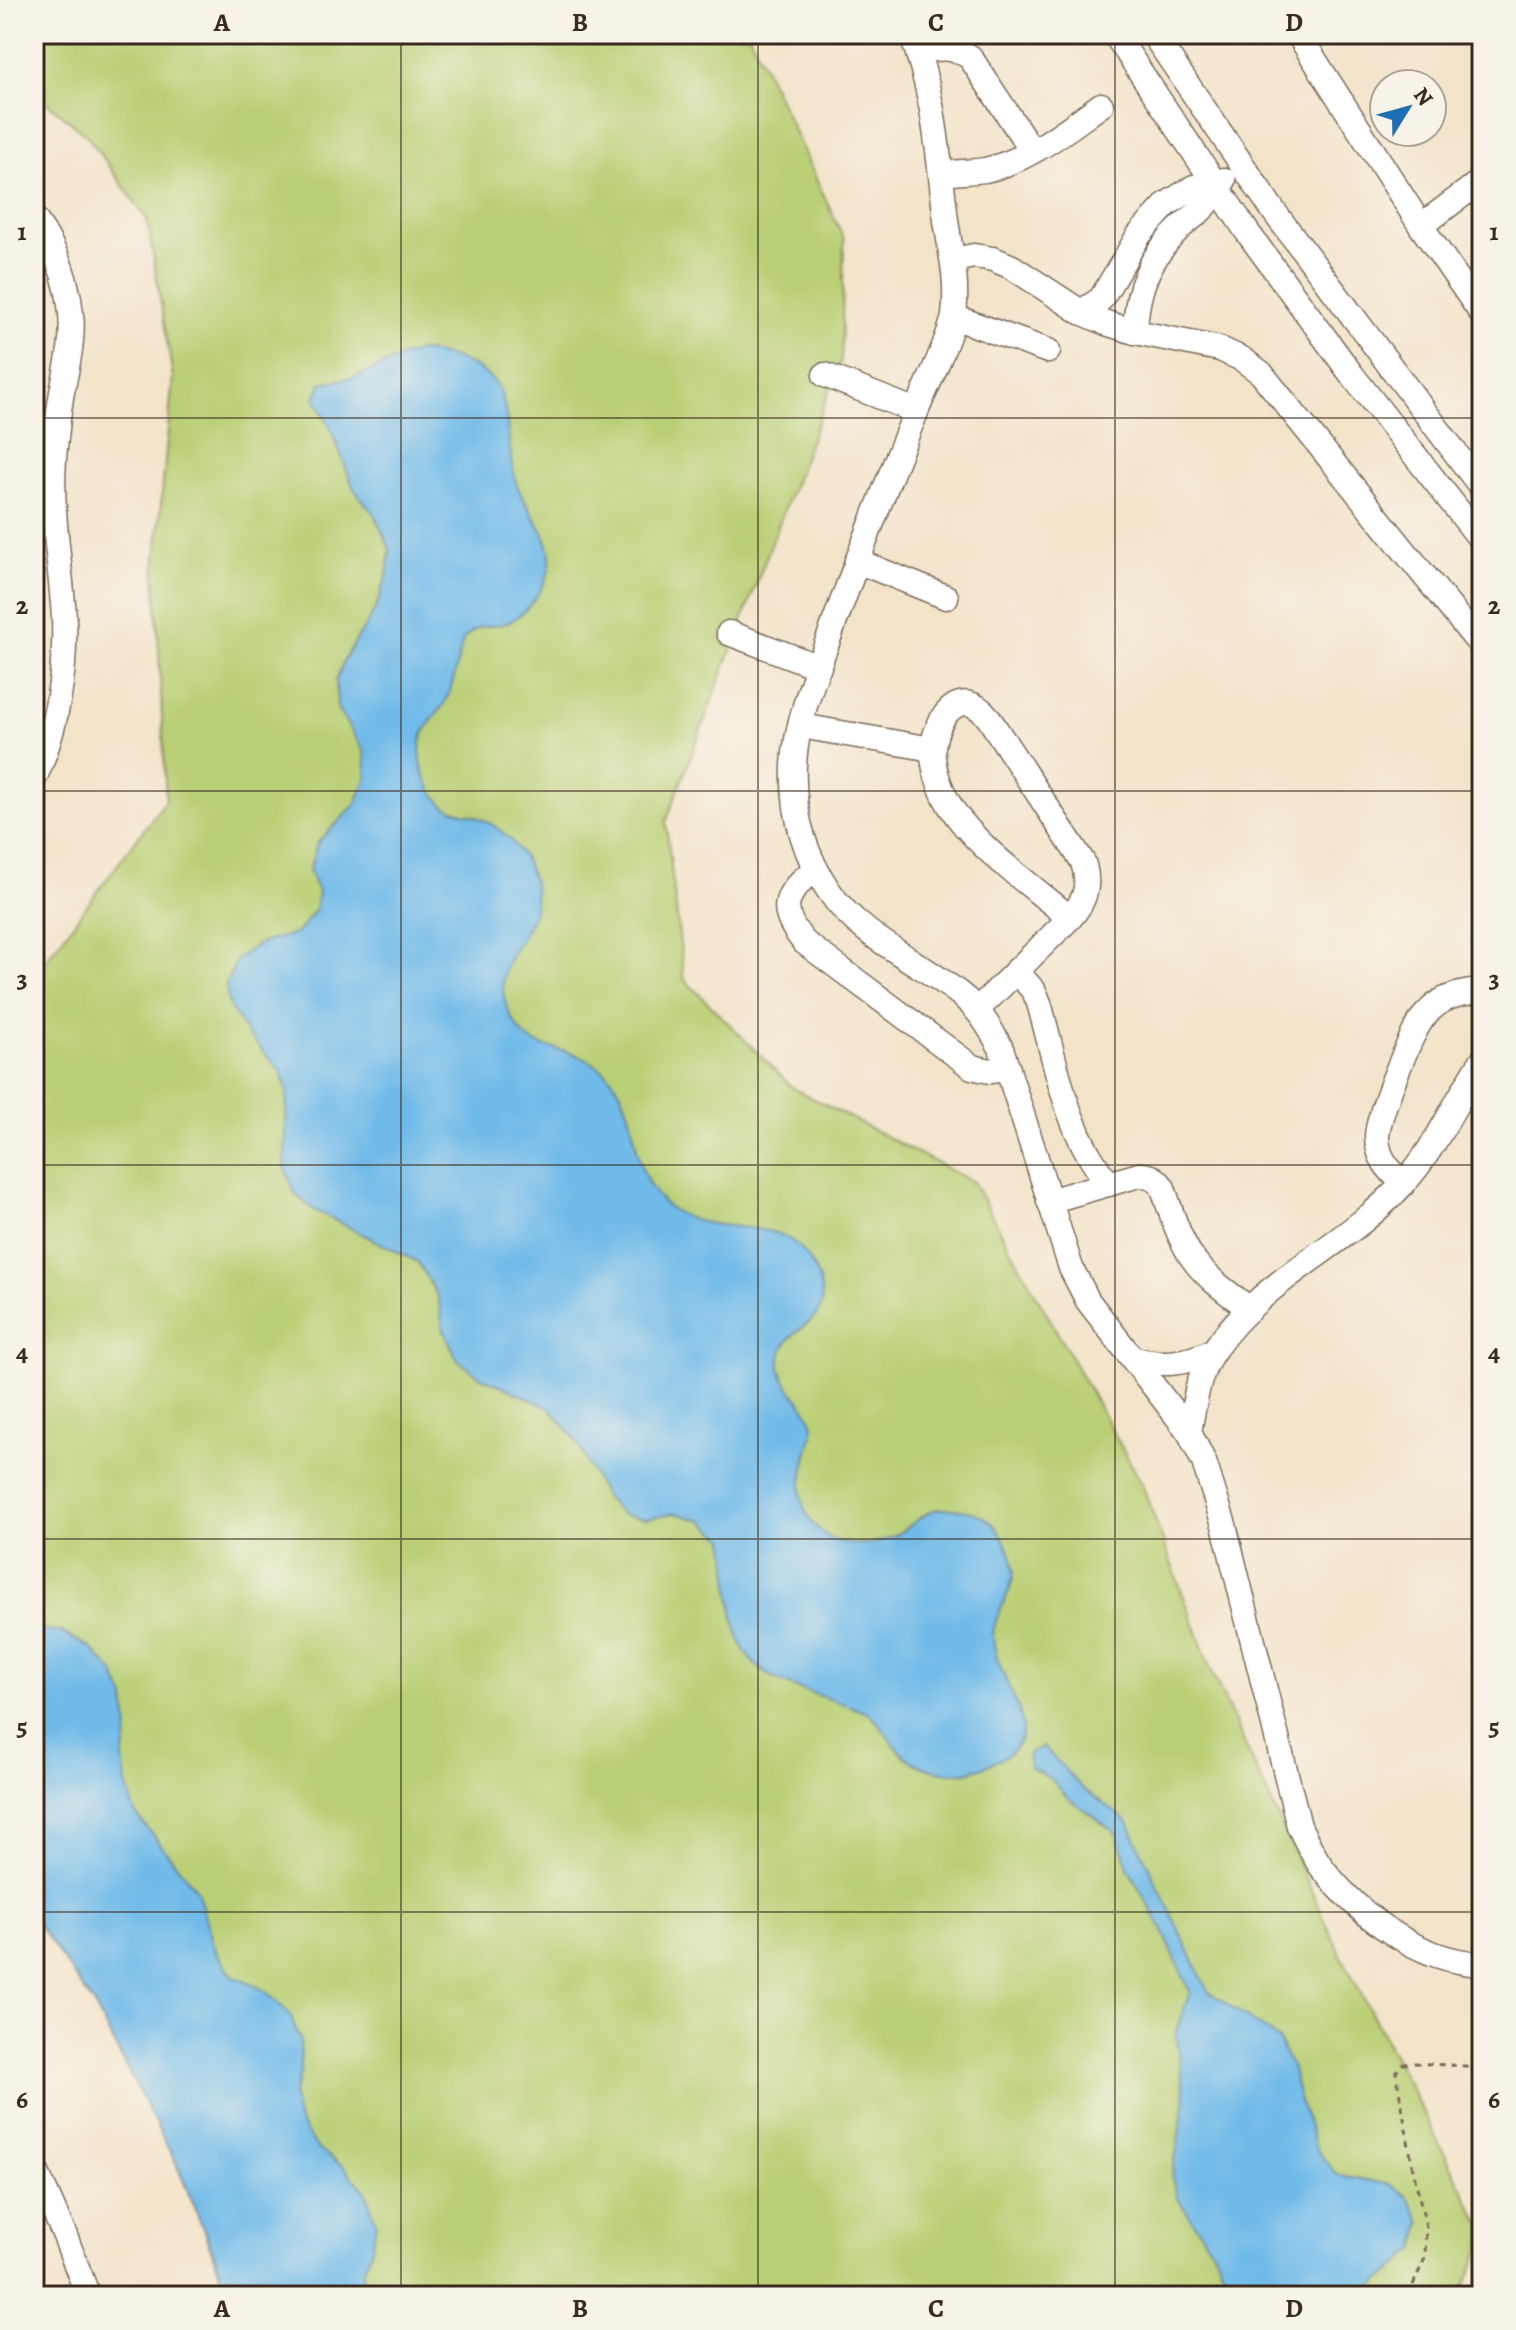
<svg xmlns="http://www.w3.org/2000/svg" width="1516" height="2330" font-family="Alegreya,serif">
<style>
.green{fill:#b9cf74;stroke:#7a7c49;stroke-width:2}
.water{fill:#70bae9;stroke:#567284;stroke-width:2}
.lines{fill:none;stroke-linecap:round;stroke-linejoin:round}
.minor-casing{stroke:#7b6b5a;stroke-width:27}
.path{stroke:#7b6b5a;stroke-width:3;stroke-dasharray:6 6;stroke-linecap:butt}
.minor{stroke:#fff;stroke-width:24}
.grid{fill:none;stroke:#3b2a1e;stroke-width:2;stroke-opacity:0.55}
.neatline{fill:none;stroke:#3b2a1e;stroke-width:3}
.grid-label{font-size:26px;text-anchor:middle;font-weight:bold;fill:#3b2a1e}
</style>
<rect width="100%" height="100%" fill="#f7f3e8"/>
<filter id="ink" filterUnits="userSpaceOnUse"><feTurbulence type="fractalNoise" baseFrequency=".0125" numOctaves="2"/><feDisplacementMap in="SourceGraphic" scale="16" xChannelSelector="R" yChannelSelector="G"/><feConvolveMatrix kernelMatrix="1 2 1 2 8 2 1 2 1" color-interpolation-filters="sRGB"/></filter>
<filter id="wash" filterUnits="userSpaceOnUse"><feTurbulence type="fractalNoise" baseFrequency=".006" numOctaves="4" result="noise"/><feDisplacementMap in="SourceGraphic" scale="32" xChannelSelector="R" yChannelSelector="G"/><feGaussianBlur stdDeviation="1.8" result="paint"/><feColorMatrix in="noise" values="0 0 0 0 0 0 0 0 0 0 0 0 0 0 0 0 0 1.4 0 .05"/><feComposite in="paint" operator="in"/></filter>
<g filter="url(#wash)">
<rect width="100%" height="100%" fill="#f3e3c9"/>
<path class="green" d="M34 34H749L844 239 841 360 666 822 684 979 793 1088 973 1182 1141 1482 1211 1670 1338 1949 1482 2226V2247L1460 2296H227C195 2194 147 2097 94 2005 76 1975 54 1947 34 1918V976L166 800 155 568 173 377 147 219 87 136 34 92Z"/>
<g class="water">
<path d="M420 351C448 354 477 362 496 384 509 400 508 456 515 480 524 509 557 538 549 570 543 591 528 612 509 622 500 627 488 624 479 628 474 630 468 635 464 638 458 655 456 672 451 688 442 719 415 724 421 761 423 775 433 797 445 806 453 811 465 813 474 816 500 825 521 846 530 872 552 927 501 943 503 987 503 1005 515 1029 530 1040 541 1048 557 1048 569 1052 584 1057 602 1067 612 1079 644 1118 625 1174 670 1208 718 1243 785 1206 814 1268 841 1327 791 1319 781 1354 772 1383 810 1401 813 1427 814 1435 811 1439 809 1447 801 1477 793 1508 821 1532 842 1549 875 1547 898 1534 910 1527 920 1516 932 1511 945 1506 970 1510 982 1516 992 1521 997 1528 1003 1538 1026 1578 1007 1586 995 1624 983 1661 1034 1712 1020 1740 1014 1754 1000 1759 988 1765 956 1780 918 1773 895 1746 887 1736 879 1721 869 1714 868 1713 852 1707 850 1706 818 1694 772 1686 749 1658 728 1631 731 1573 725 1539L702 1521 675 1513 646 1519 621 1514 604 1496 576 1440 550 1408 479 1376 457 1359 443 1328 438 1297 418 1262 314 1210 295 1194 285 1167 287 1092 281 1071 248 1035 229 1006 226 984 238 958 260 943 297 933 315 910 318 892 309 871 317 843 355 805 367 777 364 751 337 708 336 681 344 660 375 610 387 576 390 549 375 516 354 489 329 424 315 399 321 383 357 377 396 359Z"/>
<path d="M34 1628 61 1632 91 1648 114 1673 125 1699 128 1729 123 1758 126 1783 135 1813 197 1890 215 1951 233 1976 264 1990 289 2013 300 2039 301 2071 293 2095 299 2122 318 2149 344 2167 366 2192 376 2222 372 2248 363 2271 364 2296H227L214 2255 178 2167 93 2003 34 1918Z"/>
<path d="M1043 1746 1081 1787 1127 1821 1208 1991 1278 2039 1291 2066 1300 2102 1317 2150 1336 2174 1391 2185 1408 2197 1421 2222 1416 2249 1362 2296H1233L1218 2259 1177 2197 1172 2178 1185 2100 1176 2031 1190 1992 1162 1929 1129 1870 1116 1833 1068 1798 1052 1780 1031 1768 1028 1754Z"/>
</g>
</g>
<g filter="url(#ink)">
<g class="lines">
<defs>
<g id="minor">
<path d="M911 34C935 94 938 156 946 220 951 256 958 278 954 317 945 350 929 380 916 412 886 485 858 558 831 632 816 673 796 721 794 765 792 811 803 853 829 891 860 938 918 960 961 995 979 1009 990 1028 1001 1048L1071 1268 1088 1301 1189 1432 1204 1462 1224 1525 1299 1826C1306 1840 1313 1856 1323 1869 1361 1917 1419 1961 1482 1964"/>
<path d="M1115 34 1248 233 1352 375 1482 541"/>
<path d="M1153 34 1275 213 1482 488"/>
<path d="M1298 34 1421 226 1482 314"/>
<path d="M918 52C939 48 951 45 970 57L1032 151"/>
<path d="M941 174C955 172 971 172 985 170 1028 161 1066 130 1101 105"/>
<path d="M34 218C55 247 68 278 71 314 74 340 67 367 62 392 58 414 56 437 54 459 50 513 61 565 64 618 66 671 57 730 34 779"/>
<path d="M1421 226 1482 180"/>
<path d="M954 260 974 256 993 259 1012 267 1081 312 1106 323 1135 332 1220 349 1242 359 1261 373 1482 647"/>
<path d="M1081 312 1101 299 1139 235 1167 204 1194 187 1216 186"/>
<path d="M954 317 1048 351"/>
<path d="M1135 332C1136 288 1150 256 1182 226 1190 219 1199 213 1206 205 1214 196 1214 187 1224 180"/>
<path d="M825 375 916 411"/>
<path d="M857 561 946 597"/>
<path d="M729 633 819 667"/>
<path d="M801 726 932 749"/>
<path d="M815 869C784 894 777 909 804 942L972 1067 990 1071 1008 1069"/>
<path d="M1016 971 1034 991 1039 1003C1057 1066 1066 1132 1109 1184"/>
<path d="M977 1010 1070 918C1086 900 1090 885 1083 862L988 717C962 685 937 715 933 746 931 763 940 789 949 804 974 846 1032 886 1070 918"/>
<path d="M1404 1183C1389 1171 1377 1157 1377 1136 1378 1115 1409 1038 1422 1019 1426 1014 1434 1006 1440 1002 1453 994 1467 992 1482 991"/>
<path d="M1049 1201 1139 1175C1151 1175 1157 1178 1163 1188 1185 1256 1191 1267 1250 1309"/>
<path d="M1134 1359C1164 1366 1185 1364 1213 1351"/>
<path d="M1189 1432C1194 1406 1198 1372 1214 1350 1263 1278 1345 1247 1402 1185 1436 1149 1455 1101 1482 1061"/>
<path d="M34 2166 65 2236 88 2296"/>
</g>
</defs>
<use href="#minor" class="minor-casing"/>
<path class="path" d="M1408 2296 1425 2258 1426 2227 1413 2169 1396 2072 1403 2064 1414 2063 1482 2067"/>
<use href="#minor" class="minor"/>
</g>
</g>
<path class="grid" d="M401 34V2296M758 34V2296M1115 34V2296M34 418H1482M34 791H1482M34 1165H1482M34 1539H1482M34 1912H1482"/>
<rect width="1516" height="2330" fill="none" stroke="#f7f3e8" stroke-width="88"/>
<g transform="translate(1408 108) rotate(53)"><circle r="38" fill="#f7f3e8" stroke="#aca397" stroke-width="2"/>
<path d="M0-6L14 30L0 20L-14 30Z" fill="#1f6fb2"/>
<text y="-12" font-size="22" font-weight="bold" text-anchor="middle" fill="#3b2a1e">N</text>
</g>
<rect x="44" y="44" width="1428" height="2242" class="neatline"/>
<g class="grid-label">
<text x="222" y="31">A</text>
<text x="580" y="31">B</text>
<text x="936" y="31">C</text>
<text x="1294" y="31">D</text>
<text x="22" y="240">1</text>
<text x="1494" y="240">1</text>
<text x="22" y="614">2</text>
<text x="1494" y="614">2</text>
<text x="22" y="987">3</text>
<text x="1494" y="987">3</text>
<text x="22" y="1361">4</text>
<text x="1494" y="1361">4</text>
<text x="22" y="1735">5</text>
<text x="1494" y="1735">5</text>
<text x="22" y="2108">6</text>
<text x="1494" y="2108">6</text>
<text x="222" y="2317">A</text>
<text x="580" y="2317">B</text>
<text x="936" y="2317">C</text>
<text x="1294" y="2317">D</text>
</g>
</svg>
